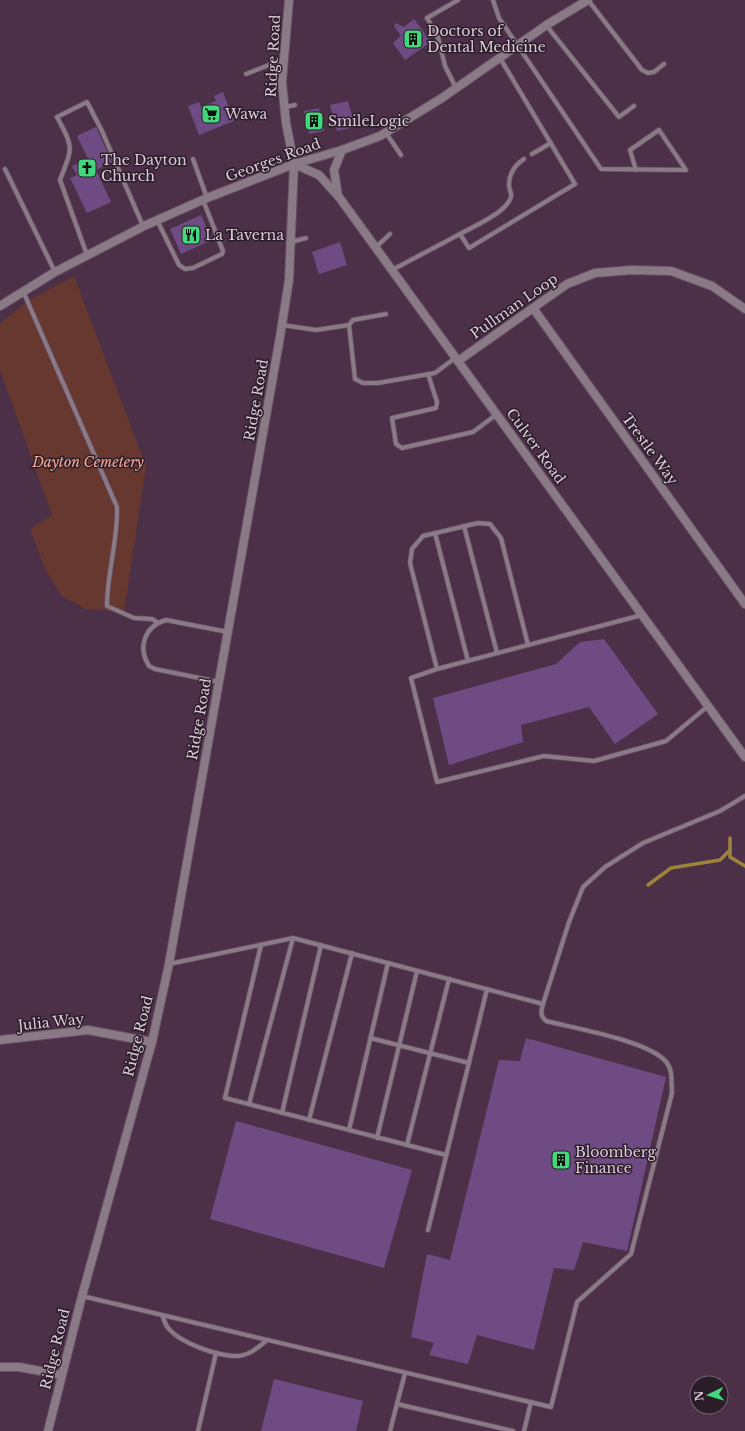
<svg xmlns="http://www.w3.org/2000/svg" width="745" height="1431" font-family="'Libre Baskerville',serif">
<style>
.green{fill:#66382f}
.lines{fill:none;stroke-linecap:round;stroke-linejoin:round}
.stream{stroke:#9c853a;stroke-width:3.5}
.building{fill:#6f4b84}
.service-casing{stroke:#694f65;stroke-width:5.5}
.minor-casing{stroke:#694f65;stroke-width:10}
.tertiary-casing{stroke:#694f65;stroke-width:10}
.service{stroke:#897a86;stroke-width:4}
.minor{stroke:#897a86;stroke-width:8}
.tertiary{stroke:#897a86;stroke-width:8}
.labels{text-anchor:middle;stroke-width:3;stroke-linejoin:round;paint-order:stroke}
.poi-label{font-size:14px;fill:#ddcbda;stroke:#2a1d28;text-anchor:start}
.street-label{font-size:14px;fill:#ddcbda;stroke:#2a1d28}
.park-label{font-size:14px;font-style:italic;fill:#ffab9a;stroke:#2a1d28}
</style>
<rect width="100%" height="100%" fill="#4c3048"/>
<path class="green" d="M74 276 146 466 124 612 86 609 62 596 46 571 30 529 52 515 0 370V324L26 302Z"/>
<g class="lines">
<g class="stream">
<path d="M730 838V857L745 866"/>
<path d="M648 885 671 868 720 860 730 850"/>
</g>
</g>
<g class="building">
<path d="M414 19 431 42 405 60 393 43 401 36 394 26 396 23 404 27Z"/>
<path d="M223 92 234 121 199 135 188 106 199 102 201 107 216 101 214 96Z"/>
<path d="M348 101 355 127 337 131 330 105Z"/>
<path d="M319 108 324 131 309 134 304 111Z"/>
<path d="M96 127 112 162 96 170 111 202 87 213 70 178 77 175 72 166 88 159 77 136Z"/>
<path d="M201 215 212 240 181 254 170 229Z"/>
<path d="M340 242 347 265 319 274 312 252Z"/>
<path d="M604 639 658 714 615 744 589 707 521 725 523 742 449 765 433 698 556 664 580 642Z"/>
<path d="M526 1038 666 1077 627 1251 583 1242 574 1270 554 1268 534 1350 477 1335 468 1364 429 1355 434 1343 411 1337 427 1254 450 1260 499 1060 520 1061Z"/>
<path d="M236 1121 412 1170 384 1268 210 1219Z"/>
<path d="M274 1379 363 1401 356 1431H261Z"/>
</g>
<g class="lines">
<defs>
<g id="service">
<path d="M493 0 499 18 601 169 686 170 659 130 630 150 636 170"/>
<path d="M588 0 642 70 648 73 654 72 664 64"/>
<path d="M546 25 619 117 634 106"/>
<path d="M246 74 284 59"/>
<path d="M456 88 445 66 438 37 427 18 458 0"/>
<path d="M285 107 295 105"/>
<path d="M386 133 401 155"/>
<path d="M532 154 551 143"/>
<path d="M193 159 207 198"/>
<path d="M5 169 55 272"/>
<path d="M157 220 179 265 185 269 193 268 222 254 223 251 203 200"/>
<path d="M460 234C474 226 506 213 511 197 512 194 509 189 509 185 509 174 515 165 524 159"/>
<path d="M291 242 306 238"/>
<path d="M376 247 390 234"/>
<path d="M87 255 60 180C73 146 74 149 57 117L87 102 102 131 143 226"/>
<path d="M392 270 460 234 469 248 575 184 500 58"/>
<path d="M23 291 117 507C118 541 107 573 107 606L134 618 152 619 157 622"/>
<path d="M386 314 353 320 349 325 355 379 363 383H378L435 373 455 358"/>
<path d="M282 325 316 330 349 325"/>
<path d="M428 374 437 402 436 408 392 418 396 444 402 448 473 432 497 414"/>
<path d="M464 526 497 653"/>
<path d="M435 533 468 661"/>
<path d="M642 615 437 669 411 678 437 782 544 756 594 761 666 741 708 706"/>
<path d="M437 669 410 563 412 549 423 536 478 523 490 524 501 538 528 645"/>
<path d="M219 682 155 669 149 666C137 647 145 626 166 620L228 632"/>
<path d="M261 945 225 1098 446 1155"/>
<path d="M169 964 293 938 543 1004"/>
<path d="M370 1038 469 1063"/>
<path d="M249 1104 293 938"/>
<path d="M282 1113 321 945"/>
<path d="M309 1120 352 953"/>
<path d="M349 1130 388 963"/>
<path d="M377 1138 417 971"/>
<path d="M407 1145 449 979"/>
<path d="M428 1230 487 989"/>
<path d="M82 1296 551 1407 577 1302 631 1254 672 1093C671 1082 673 1071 667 1063 651 1041 573 1028 546 1021 540 1016 541 1011 543 1004L569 922 583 887 605 867 643 843 720 811 745 796"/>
<path d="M162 1315C164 1319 165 1325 169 1329 181 1343 215 1355 234 1356 247 1357 258 1348 267 1340"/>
<path d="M397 1404 513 1431"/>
<path d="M198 1431 216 1353"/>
<path d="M390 1431 405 1373"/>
<path d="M524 1431 531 1402"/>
</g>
<g id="minor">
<path d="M533 308 745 604"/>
<path d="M458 361 567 284 595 273 632 270 671 271 712 286 745 309"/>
<path d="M0 1040 88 1030 152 1042"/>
<path d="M0 1367H19L62 1375"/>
</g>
<g id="tertiary">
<path d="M294 164 319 175 339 197 745 757"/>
<path d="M338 196 334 170 342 150"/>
<path d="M0 306 55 272 144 226 207 198 294 164 342 150 380 136 442 98 548 24 588 0"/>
<path d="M48 1431 82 1296 152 1042 169 964 280 337 289 280 294 164 286 123 282 82 289 0"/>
</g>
</defs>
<use href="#service" class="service-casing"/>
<use href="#minor" class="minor-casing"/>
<use href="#tertiary" class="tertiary-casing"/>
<use href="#service" class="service"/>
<use href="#minor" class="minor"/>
<use href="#tertiary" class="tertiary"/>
</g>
<defs>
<symbol id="building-square" viewBox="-11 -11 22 22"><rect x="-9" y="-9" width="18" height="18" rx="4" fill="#43d77b" stroke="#2a1d28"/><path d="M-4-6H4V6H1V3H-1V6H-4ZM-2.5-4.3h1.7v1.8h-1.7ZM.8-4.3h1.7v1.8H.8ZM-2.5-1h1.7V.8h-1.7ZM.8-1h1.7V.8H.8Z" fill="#111"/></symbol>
<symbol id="supermarket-square" viewBox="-11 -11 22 22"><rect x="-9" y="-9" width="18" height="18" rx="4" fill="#43d77b" stroke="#2a1d28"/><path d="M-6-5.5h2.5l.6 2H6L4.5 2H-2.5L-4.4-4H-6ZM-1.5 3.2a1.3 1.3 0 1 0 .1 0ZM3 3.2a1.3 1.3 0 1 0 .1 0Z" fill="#111"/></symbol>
<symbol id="church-square" viewBox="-11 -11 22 22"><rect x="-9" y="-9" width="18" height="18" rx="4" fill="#43d77b" stroke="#2a1d28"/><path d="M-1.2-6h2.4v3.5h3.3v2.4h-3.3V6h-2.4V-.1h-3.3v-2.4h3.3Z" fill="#111"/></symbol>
<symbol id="restaurant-square" viewBox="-11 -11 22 22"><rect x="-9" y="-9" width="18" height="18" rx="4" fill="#43d77b" stroke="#2a1d28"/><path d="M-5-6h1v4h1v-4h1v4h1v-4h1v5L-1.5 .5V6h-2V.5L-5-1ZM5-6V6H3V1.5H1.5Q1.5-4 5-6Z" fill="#111"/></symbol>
</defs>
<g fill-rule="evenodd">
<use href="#building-square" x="402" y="28" width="22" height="22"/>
<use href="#supermarket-square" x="200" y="103" width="22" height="22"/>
<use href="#building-square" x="303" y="110" width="22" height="22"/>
<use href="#church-square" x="76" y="157" width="22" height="22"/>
<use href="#restaurant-square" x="180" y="224" width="22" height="22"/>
<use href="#building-square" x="550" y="1149" width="22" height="22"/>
</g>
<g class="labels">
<g class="poi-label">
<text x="427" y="36">Doctors of<tspan x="427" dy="16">Dental Medicine</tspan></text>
<text x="225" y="119">Wawa</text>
<text x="328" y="126">SmileLogic</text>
<text x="101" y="165">The Dayton<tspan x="101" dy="16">Church</tspan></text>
<text x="205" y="240">La Taverna</text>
<text x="575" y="1157">Bloomberg<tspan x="575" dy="16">Finance</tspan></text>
</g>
<g class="street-label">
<text transform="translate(273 56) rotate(-87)" y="5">Ridge Road</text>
<text transform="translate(273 160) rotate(-20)" y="5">Georges Road</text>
<text transform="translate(514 306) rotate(-35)" y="5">Pullman Loop</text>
<text transform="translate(256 400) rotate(-80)" y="5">Ridge Road</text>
<text transform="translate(536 446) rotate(54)" y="5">Culver Road</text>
<text transform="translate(650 449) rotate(54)" y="5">Trestle Way</text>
<text transform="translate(199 719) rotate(-80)" y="5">Ridge Road</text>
<text transform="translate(51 1022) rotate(-6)" y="5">Julia Way</text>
<text transform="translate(138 1036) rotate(-76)" y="5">Ridge Road</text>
<text transform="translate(55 1349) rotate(-76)" y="5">Ridge Road</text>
</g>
<g class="park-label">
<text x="88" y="467">Dayton Cemetery</text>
</g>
</g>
<g transform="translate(709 1395) rotate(265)"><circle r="19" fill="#2a1d28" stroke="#72636f"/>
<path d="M0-3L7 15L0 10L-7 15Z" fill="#43d77b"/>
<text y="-6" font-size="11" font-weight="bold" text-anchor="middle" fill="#ddcbda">N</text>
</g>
</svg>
